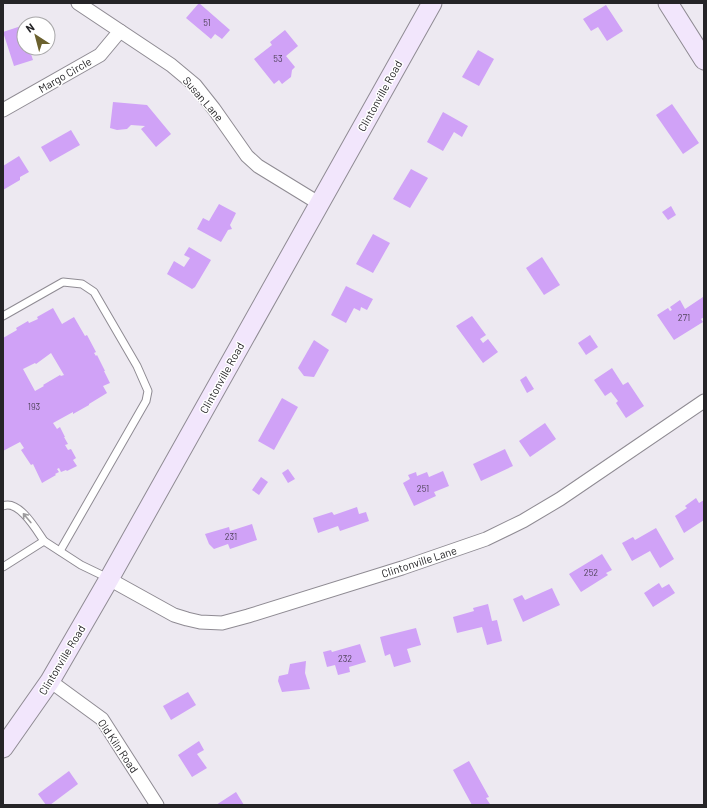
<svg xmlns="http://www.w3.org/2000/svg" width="707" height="808" font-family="Barlow,sans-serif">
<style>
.building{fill:#d0a2f7;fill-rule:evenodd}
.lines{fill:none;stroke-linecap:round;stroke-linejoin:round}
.lane-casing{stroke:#8f8b93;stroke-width:9}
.street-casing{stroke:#8f8b93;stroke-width:15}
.secondary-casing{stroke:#8f8b93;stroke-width:21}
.lane{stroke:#fff;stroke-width:7}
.street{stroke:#fff;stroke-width:13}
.secondary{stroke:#f2e6fc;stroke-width:19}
.oneway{stroke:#9d9c9e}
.labels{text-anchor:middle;stroke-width:3;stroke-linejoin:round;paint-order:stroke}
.number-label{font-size:9px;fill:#50445b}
.street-label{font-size:11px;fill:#252427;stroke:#fff}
</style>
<rect width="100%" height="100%" fill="#ede9f1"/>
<g class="building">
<path d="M199 3 230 30 222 39 215 34 211 39 186 18Z"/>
<path d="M606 5 623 31 607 41 598 27 591 31 583 19Z"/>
<path d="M21 26 24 35V48H29L33 60 14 66 3 32Z"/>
<path d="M285 30 298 46 286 56 295 67 292 70 291 77 282 84 279 80 274 84 254 59 272 45 270 42Z"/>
<path d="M478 50 494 59 479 86 462 77Z"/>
<path d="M113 102 147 105 171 134 156 147 141 129 145 126 131 125 127 129 117 130 110 128Z"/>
<path d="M672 104 699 143 683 154 656 115Z"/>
<path d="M443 112 468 126 462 137 454 132 443 151 427 142Z"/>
<path d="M71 130 80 145 50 162 41 147Z"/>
<path d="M19 156 29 172 20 177V180L3 190V166Z"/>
<path d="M411 169 428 178 410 208 393 199Z"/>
<path d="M219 204 236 213 230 225 232 229 228 230 221 242 197 229 203 218 209 221Z"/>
<path d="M671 206 676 215 668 220 662 212Z"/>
<path d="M373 234 390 243 373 273 356 264Z"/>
<path d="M189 247 211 260 195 287 192 289 167 274 174 261 184 267 190 258 184 255Z"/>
<path d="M542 257 560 285 544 295 526 268Z"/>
<path d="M346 286 373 299 367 310 361 307 360 311 354 308 346 323 331 315Z"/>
<path d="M703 297 704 300V317L701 319 703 322 674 340 657 315 668 308 670 311 672 310 670 307 680 300 685 309Z"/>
<path d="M53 308 62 324 74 317 85 336 87 335 96 352 94 353 96 356 97 355 105 371H104L110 383 103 386 107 393 89 404V405L73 414V412L53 423 57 429 60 427 65 437H64L68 444 65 445 68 450 71 449 76 458 73 460 77 466 67 471 66 470 61 472 59 468 57 469 59 472 55 474 56 475 42 483 33 464 31 465 21 450 24 448 20 442 3 451V338L17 330 16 328 28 321 29 323 38 319 37 317ZM51 353 64 375 61 376 60 375 43 385 44 386 35 391 23 369 35 363 36 364Z"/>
<path d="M472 316 486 335 480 339 483 343 488 339 498 352 483 363 456 326Z"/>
<path d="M590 335 598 347 586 355 578 343Z"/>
<path d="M314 340 329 350 314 377 304 376 298 368Z"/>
<path d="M612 368 623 385 628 382 644 406 626 418 616 403 618 401 611 392 605 396 594 380Z"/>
<path d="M526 376 534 389 527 393 520 380Z"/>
<path d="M282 398 298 407 274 450 258 441Z"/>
<path d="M545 423 556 439 530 457 519 441Z"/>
<path d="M505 449 513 466 481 481 473 464Z"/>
<path d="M288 469 295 479 288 483 282 473Z"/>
<path d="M443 471 449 486 434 492 436 496 414 506 403 483 410 479 408 475 416 472 417 476 427 472 429 477Z"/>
<path d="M261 477 268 482 259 495 252 490Z"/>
<path d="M696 498 699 503 704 500V520L684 533 675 516 687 508 685 506Z"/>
<path d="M357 507 359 514 366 512 369 521 340 531 338 526 318 533 313 518 332 512 334 515Z"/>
<path d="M252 524 257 540 230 549 228 544 214 549 209 544 205 534 229 527 230 531Z"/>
<path d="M656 528 674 559 660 568 650 551 632 561 622 543 633 537 635 540Z"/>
<path d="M602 554 612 570 606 573 608 575 581 592 569 574Z"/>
<path d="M659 583 662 588 669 584 675 593 653 607 644 593Z"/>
<path d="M552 588 560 605 523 622 513 599 522 595 525 600Z"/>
<path d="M488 604 492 621 497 620 502 641 487 645 482 627 457 633 453 617 474 611 473 608Z"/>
<path d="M416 628 421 645 407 649 411 662 394 667 390 654 385 656 380 637Z"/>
<path d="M360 644 366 662 349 667 350 672 338 675 335 665 327 667 323 652 331 650 332 652Z"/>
<path d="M306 661 305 673 310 689 282 692 278 681 279 676 288 674 290 664Z"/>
<path d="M188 692 196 705 171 720 163 706Z"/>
<path d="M199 741 204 750 197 754 207 768 192 777 178 755Z"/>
<path d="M469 761 489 797 486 798 490 804 488 805H472L453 770Z"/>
<path d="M69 771 78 784 50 805H46L38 794Z"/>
<path d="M236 792 244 805H216Z"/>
</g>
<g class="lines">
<defs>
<g id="lane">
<path d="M3 316 63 282 82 284 94 292 137 366 148 391 146 401 60 551"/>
<path d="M3 506C19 499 37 531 44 541"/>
<path d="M3 567 44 541 81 565 108 578"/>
</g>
<g id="street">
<path d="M78 3 171 65 195 85 214 109 247 156 258 166 320 204"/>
<path d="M3 110 100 55 120 31"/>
<path d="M109 579 174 615 187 619 200 622 222 623 248 616 402 568 486 539 523 521 560 499 704 401"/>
<path d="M50 681 102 719 157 805"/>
</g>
<g id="secondary">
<path d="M668 3 704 60"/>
<path d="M3 748 50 681 109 579 432 3"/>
</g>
</defs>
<use href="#lane" class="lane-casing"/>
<use href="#street" class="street-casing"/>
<use href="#secondary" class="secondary-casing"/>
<use href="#lane" class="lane"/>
<use href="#street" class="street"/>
<use href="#secondary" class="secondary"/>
</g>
<defs><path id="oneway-shaft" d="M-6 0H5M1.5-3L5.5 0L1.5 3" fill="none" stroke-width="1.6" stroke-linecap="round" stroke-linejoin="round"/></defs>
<use class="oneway" href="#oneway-shaft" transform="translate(27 518) rotate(-130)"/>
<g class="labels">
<g class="number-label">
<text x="207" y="26">51</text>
<text x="278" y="62">53</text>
<text x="684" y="321">271</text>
<text x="34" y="410">193</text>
<text x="423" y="492">251</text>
<text x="231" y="540">231</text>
<text x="591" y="576">252</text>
<text x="345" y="662">232</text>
</g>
<g class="street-label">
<text transform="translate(65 75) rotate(-30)" y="4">Margo Circle</text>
<text transform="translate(380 96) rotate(-61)" y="4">Clintonville Road</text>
<text transform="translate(203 99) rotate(49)" y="4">Susan Lane</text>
<text transform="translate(222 378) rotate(-61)" y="4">Clintonville Road</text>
<text transform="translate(419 562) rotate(-18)" y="4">Clintonville Lane</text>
<text transform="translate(62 660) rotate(-59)" y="4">Clintonville Road</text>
<text transform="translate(118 746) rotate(56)" y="4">Old Kiln Road</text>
</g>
</g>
<rect width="707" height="808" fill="none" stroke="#252427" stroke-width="8"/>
<g transform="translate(36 36) rotate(324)"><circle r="19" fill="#ffffff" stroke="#a8a7a9"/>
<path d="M0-3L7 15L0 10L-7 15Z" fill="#6b612e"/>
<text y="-6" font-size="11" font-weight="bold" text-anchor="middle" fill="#252427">N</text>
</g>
</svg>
